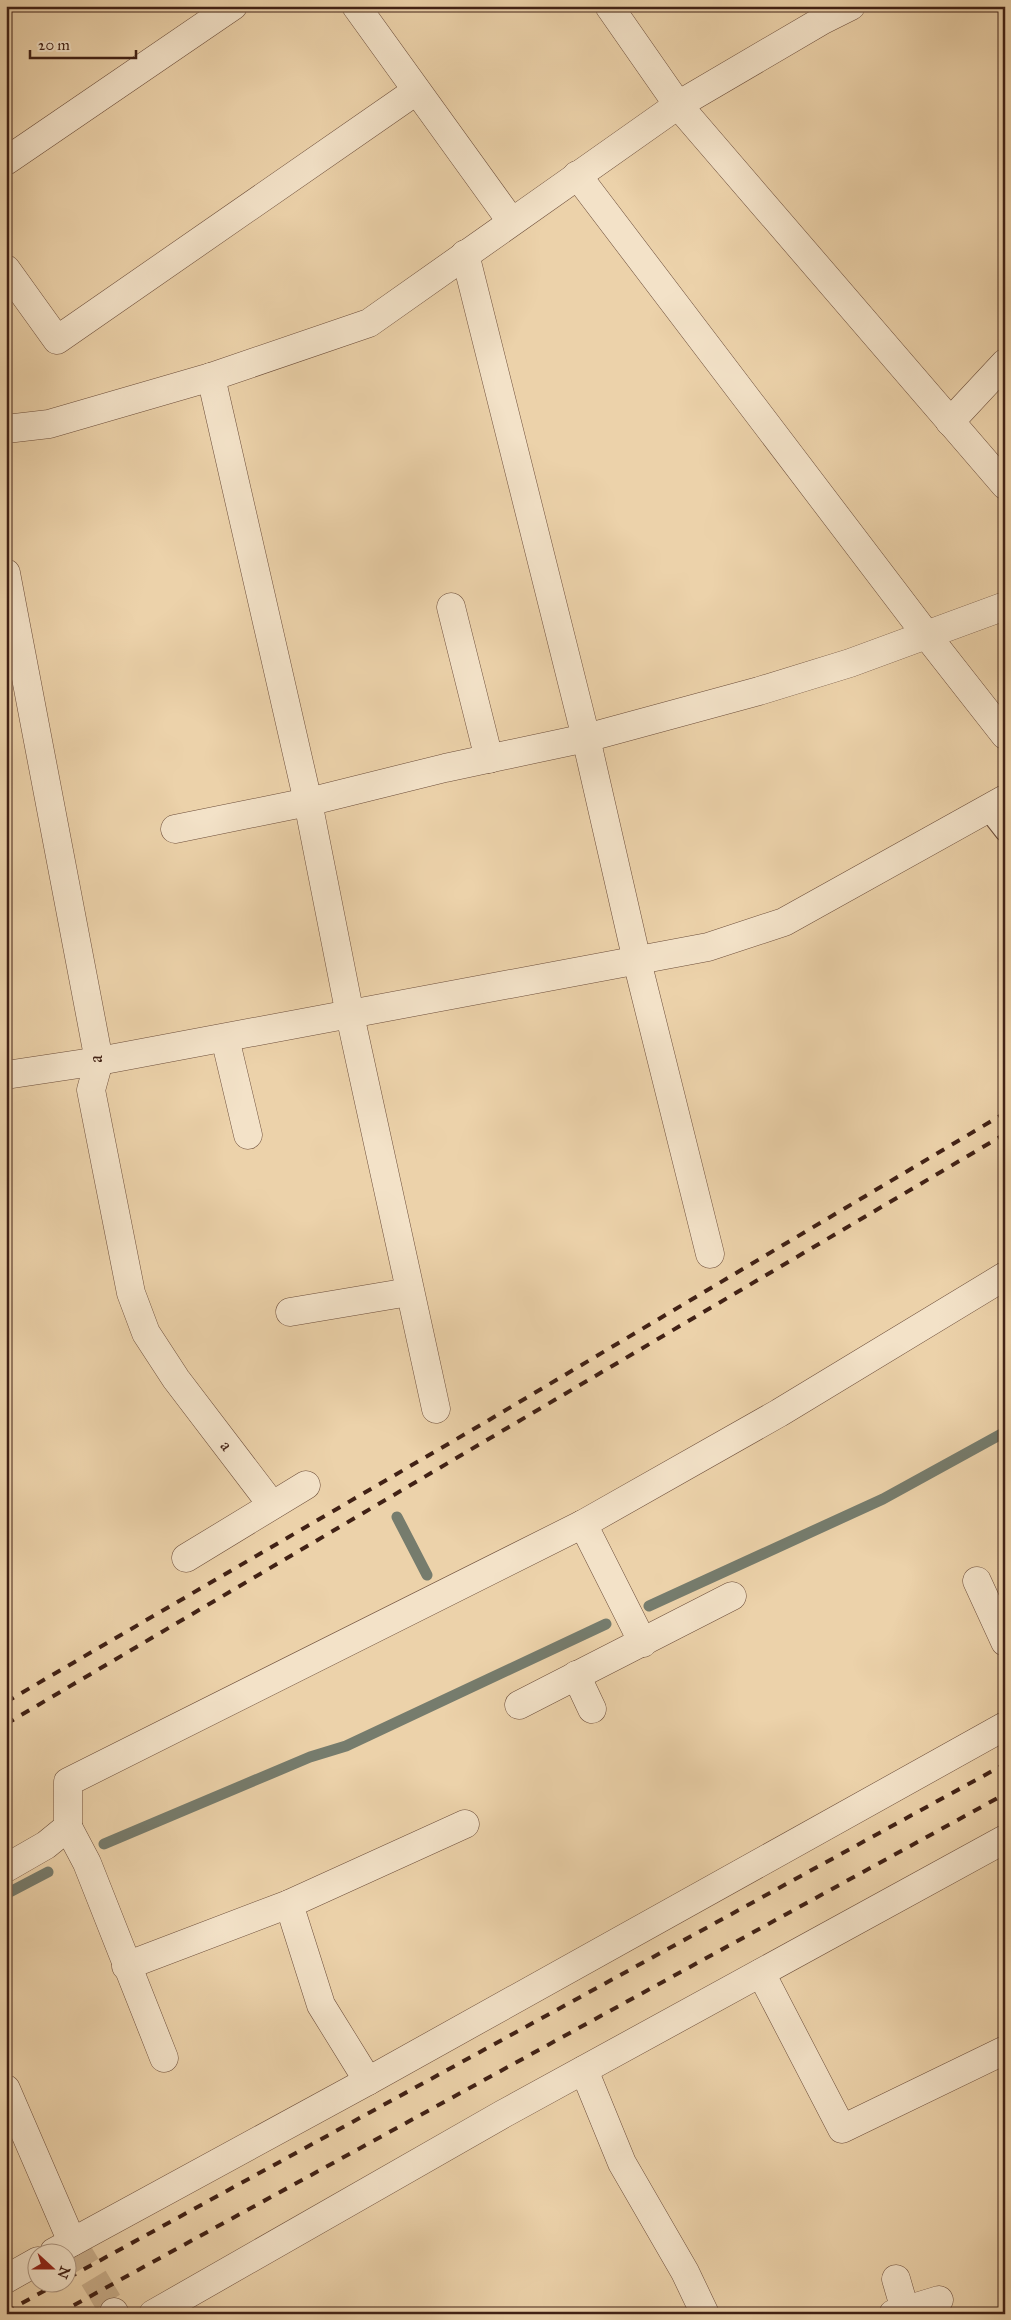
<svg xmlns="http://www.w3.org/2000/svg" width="1011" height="2320" font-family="'IM FELL Great Primer',serif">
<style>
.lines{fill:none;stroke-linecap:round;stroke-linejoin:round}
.stream{stroke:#767c6d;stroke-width:11}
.minor-tunnel{stroke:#caaf8c;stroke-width:28;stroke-dasharray:28 14;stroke-linecap:butt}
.service-casing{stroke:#6c4d3a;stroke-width:21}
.minor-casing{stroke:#6c4d3a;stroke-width:29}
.service{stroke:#f3e2c8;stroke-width:19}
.minor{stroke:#f3e2c8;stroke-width:28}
.rail{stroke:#412115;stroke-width:4;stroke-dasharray:9 9;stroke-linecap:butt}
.labels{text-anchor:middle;stroke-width:4.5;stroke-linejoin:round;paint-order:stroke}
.street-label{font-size:18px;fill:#412115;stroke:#f3e2c8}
</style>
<rect width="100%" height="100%" fill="#ecd2aa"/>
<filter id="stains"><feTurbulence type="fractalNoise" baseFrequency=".004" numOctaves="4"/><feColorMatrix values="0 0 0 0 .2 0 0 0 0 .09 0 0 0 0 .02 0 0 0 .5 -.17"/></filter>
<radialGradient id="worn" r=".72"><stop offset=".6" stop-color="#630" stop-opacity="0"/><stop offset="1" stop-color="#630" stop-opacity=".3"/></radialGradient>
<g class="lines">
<g class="stream">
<path d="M397 1517 427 1575"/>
<path d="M649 1606 883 1499 1005 1432"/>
<path d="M104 1844 310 1757 346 1746 606 1624"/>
<path d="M6 1894 48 1872"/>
</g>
<path class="minor-tunnel" d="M72 2242 114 2312"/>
<defs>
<path id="service" d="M987 809 1005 832"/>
<g id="minor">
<path d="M356 6 511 221"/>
<path d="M609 6 678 105 1005 485"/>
<path d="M6 161 233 6"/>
<path d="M577 175 925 633 1005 735"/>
<path d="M465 254 586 738 637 961 710 1254"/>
<path d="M6 269 57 340 416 91"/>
<path d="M211 377 308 802 350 1015 436 1409"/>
<path d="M950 422 1005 363"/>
<path d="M6 429 49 424 211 377 369 323 678 105 823 20 851 6"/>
<path id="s1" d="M6 573 99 1061 91 1090 131 1293 146 1333 176 1379 272 1505"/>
<path d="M451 607 489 759"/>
<path d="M175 829 308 802 445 768 586 738 759 691 850 663 1005 606"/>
<path d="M225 1038 248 1135"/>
<path d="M6 1075 99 1061 708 947 784 922 1005 799"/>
<path d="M290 1312 409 1292"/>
<path d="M583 1524 643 1643"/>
<path d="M186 1558 306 1485"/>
<path d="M977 1581 1005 1642"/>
<path d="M576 1675 592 1709"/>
<path d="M519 1705 732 1596"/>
<path d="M68 1827 87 1863 164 2058"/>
<path d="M6 1868 46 1845 68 1827V1782L583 1524 779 1413 1005 1276"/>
<path d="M289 1904 321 2005 368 2081"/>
<path d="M126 1966 289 1904 465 1824"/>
<path d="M761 1973 842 2129 1005 2050"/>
<path d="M584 2070 622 2163 685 2272 705 2314"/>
<path d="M6 2089 72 2242"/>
<path d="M54 2252 368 2081 1005 1726"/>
<path d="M6 2279 38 2261"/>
<path d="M896 2279 905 2310"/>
<path d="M114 2312 115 2314"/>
<path d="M153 2314 503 2114 1005 1839"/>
<path d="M893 2314 939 2300"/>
</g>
</defs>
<use href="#service" class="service-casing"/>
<use href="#minor" class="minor-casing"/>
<use href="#service" class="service"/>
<use href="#minor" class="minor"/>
<g class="rail">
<path d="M6 1702 484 1423 1005 1113"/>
<path d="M6 1724 1005 1134"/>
<path d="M68 2278 1005 1764"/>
<path d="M6 2312 60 2282"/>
<path d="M58 2314 1005 1794"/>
</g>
</g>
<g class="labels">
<g class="street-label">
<text transform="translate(96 1059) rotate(-90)" y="6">a</text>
<text dy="6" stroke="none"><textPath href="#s1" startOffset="915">a</textPath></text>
</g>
</g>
<rect width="1011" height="2320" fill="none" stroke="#ecd2aa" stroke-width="25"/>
<rect x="8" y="8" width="996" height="2305" fill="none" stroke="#412115" stroke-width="2.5"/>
<rect x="12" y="12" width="986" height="2295" fill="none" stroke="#412115"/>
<g transform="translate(52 2268) rotate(111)"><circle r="24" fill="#f3e2c8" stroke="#ac9580"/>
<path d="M0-4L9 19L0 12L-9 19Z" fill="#8f2418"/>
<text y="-8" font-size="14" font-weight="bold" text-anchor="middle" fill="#412115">N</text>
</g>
<path d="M30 50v8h106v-8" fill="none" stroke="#412115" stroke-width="2.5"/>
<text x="38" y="50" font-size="15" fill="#412115" stroke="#f3e2c8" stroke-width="4" paint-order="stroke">20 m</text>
<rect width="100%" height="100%" filter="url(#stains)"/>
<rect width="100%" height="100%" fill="url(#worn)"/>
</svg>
